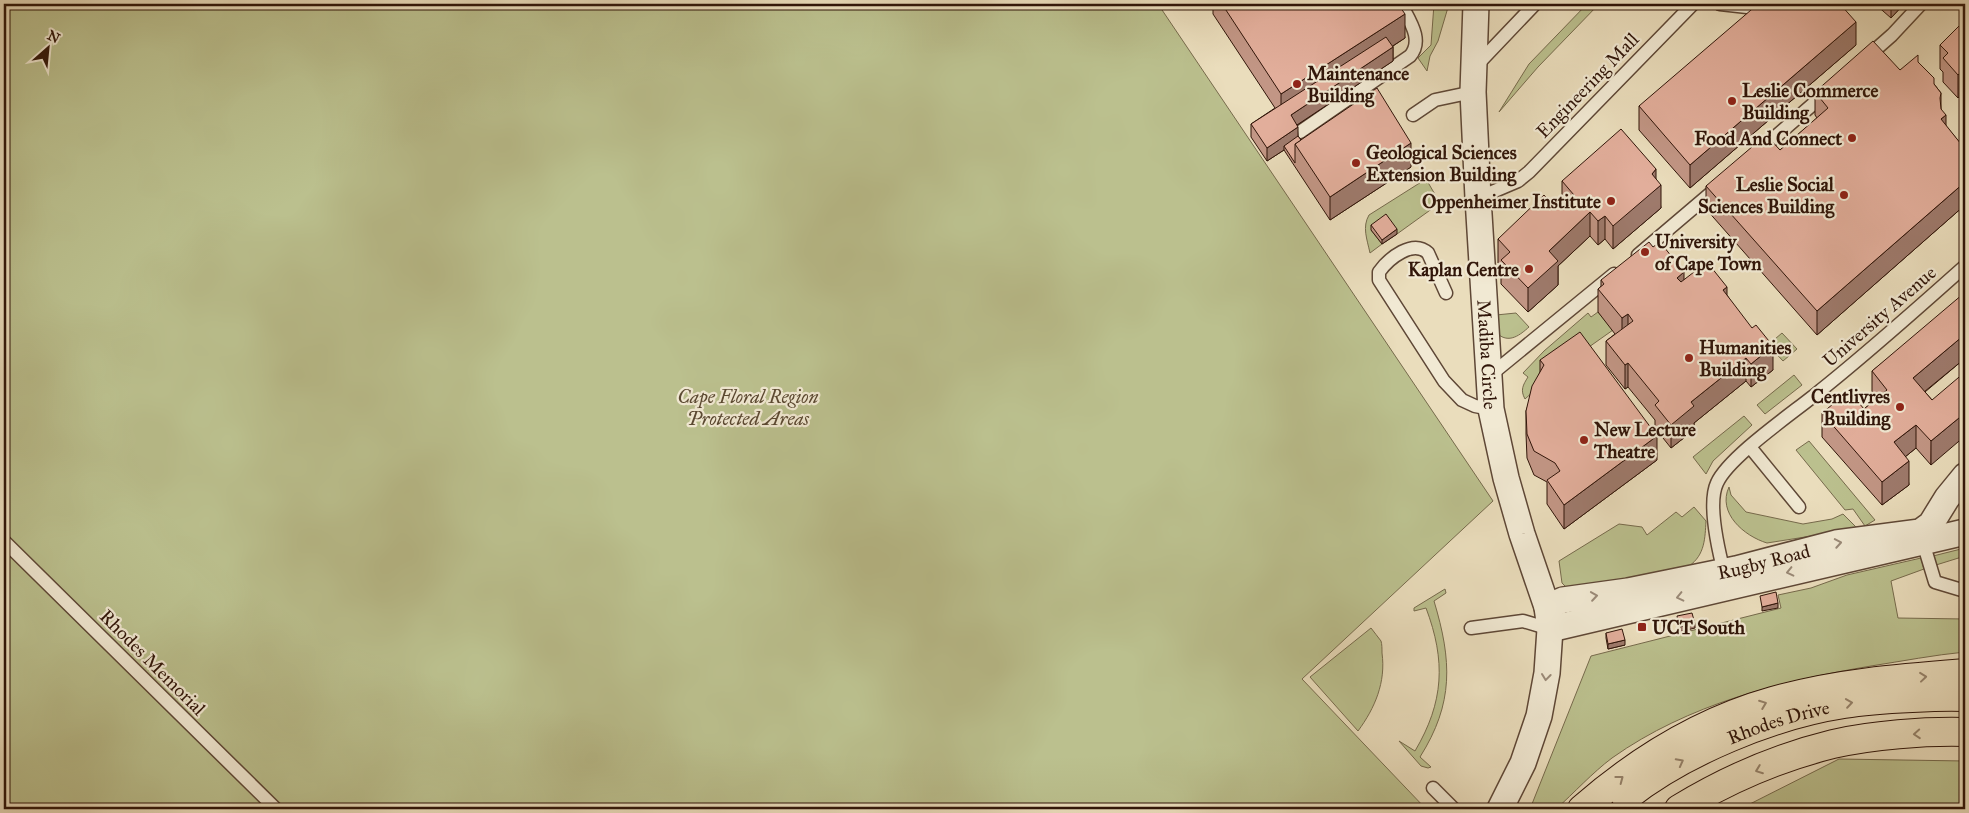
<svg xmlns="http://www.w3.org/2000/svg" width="1969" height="813" font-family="'IM FELL Great Primer',serif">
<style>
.green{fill:#bbc08e;stroke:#766a4c}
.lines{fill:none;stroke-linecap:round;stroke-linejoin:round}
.service-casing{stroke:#5e4736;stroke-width:15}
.minor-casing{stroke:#5e4736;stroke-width:28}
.motorway-casing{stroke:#301509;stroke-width:30}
.service{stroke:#f1e9d3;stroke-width:12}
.minor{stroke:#f1e9d3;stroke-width:25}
.motorway{stroke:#eaddbc;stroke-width:28}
.wall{fill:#c29685;stroke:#301509}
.shaded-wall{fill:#9e7a6c;stroke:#301509}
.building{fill:#e2ae9b;stroke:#301509}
.oneway{stroke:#9a8a78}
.oneway2{stroke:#96836b}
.poi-dot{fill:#8f2418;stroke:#f1e9d3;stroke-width:2}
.labels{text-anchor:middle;stroke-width:4.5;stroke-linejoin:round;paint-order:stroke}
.poi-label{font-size:19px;font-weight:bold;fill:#301509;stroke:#f1e9d3;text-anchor:start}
.street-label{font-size:19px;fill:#301509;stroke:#f1e9d3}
.park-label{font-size:19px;font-style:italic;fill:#5a4831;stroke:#f1e9d3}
</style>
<rect width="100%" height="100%" fill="#eaddbc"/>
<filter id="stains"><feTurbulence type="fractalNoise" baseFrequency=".004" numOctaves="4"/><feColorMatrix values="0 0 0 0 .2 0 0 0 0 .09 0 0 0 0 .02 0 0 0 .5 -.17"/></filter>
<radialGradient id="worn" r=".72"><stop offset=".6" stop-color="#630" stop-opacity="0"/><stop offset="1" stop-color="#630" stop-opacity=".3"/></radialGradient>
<g class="green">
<path d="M4 4H1158L1493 501 1302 679 1426 809H4Z"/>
<path d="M1434 4H1449L1438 41 1430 56 1427 71 1418 58 1431 45Z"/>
<path d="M1587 4H1599L1538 67 1499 112 1529 64Z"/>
<path d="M1426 179 1440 203 1397 234 1386 219 1371 230 1382 244 1370 253C1367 239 1362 227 1369 215Z"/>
<path d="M1598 312 1613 330 1562 366 1525 399C1520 390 1523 385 1528 377L1523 373 1544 351 1588 313 1591 317Z"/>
<path d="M1516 313 1529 327C1520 335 1510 343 1499 335L1496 315Z"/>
<path d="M1782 333 1797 349 1783 361 1768 345Z"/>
<path d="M1794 375 1802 385 1765 414 1757 405Z"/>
<path d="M1744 416 1752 425 1713 461 1706 474 1693 457Z"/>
<path d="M1809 441 1875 520 1865 526 1853 509 1845 510 1796 450Z"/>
<path d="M1729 487 1731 495 1746 512 1803 524 1832 519 1843 514 1857 528 1850 530 1767 543C1744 536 1717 513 1729 487Z"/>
<path d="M1694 507 1706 521C1705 538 1705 555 1689 566 1669 580 1595 584 1567 588L1562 583 1559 561 1619 524 1642 527 1647 535 1676 512 1682 517Z"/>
<path d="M1965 548V556L1936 565 1933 556Z"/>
<path d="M1921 558 1924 569 1891 581 1898 618 1965 619V652C1934 655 1903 661 1871 666 1781 681 1688 704 1612 758 1592 773 1574 793 1556 809H1530L1591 656 1781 608 1778 595 1811 588 1847 575Z"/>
<path d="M1445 589 1446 593 1434 601C1452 661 1454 703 1420 757L1431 767 1428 768 1421 766 1399 741 1415 751C1444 702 1446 661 1426 608L1414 611V608Z"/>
<path d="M1371 628C1374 632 1378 637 1381 641 1382 644 1382 649 1382 653 1386 682 1375 708 1358 731L1310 677Z"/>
<path d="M1839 759 1965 761V809H1740Z"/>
</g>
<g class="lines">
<defs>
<g id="service">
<path d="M1720 4 1756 8 1767 4"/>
<path d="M1867 57 1892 35 1921 4"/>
<path d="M1475 67 1535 4"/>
<path d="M1413 115 1435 100 1473 92"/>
<path d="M1300 132 1410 56C1424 40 1409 20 1401 4"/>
<path d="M1759 151 1827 92"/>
<path d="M1478 198 1518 181 1529 172 1693 4"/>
<path d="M1638 255 1718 187"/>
<path d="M1446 293 1428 253C1413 239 1389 258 1379 272V280L1444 381 1462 400 1475 406 1491 409"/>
<path d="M1488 377 1614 274"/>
<path d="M1750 447 1799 507"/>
<path d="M1922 539 1935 582 1965 591"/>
<path d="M4 541 276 809"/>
<path d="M1725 576C1719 553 1707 504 1717 483 1729 456 1796 411 1821 390 1871 350 1918 308 1965 266"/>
<path d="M1471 628 1523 621 1550 629"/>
<path d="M1433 788 1454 809"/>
</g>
<g id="minor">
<path id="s1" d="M1476 4 1473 92 1478 198 1491 409 1506 478 1522 534 1547 607 1550 629 1547 673 1539 716 1523 763 1500 809"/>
<path id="s2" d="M1547 607 1563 600 1628 591 1736 569 1836 543 1920 532 1931 524 1947 498 1965 476"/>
<path d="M1550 629 1965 532"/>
</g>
<g id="motorway">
<path id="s3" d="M1626 797C1683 752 1772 715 1844 704 1867 700 1889 699 1912 698 1930 697 1948 696 1965 697"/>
<path d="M1582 809C1637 761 1702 721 1773 701 1835 683 1901 678 1965 673"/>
<path d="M1679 809C1725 781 1780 757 1833 744 1872 735 1925 731 1965 732"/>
</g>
</defs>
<use href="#service" class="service-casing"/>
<use href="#minor" class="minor-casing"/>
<use href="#motorway" class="motorway-casing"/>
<use href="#service" class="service"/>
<use href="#minor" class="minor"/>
<use href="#motorway" class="motorway"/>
</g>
<g class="wall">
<path d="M1213 4H1398L1405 38 1393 46V61L1297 125 1298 136 1301 140 1411 167 1330 220 1284 150 1267 161 1251 137V124L1275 108 1213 14Z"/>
<path d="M1875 4H1904L1891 18Z"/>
<path d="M1965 20V94L1964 92 1958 98 1943 82V72L1940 69V45Z"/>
<path d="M1856 45 1690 188 1639 130V106Z"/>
<path d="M1918 62 1934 84 1941 93V109L1946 126 1965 149V205L1817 335 1706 209V186L1780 150 1817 118 1815 115V92L1900 70Z"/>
<path d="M1656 179 1661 208 1613 249 1605 239 1598 245 1590 236 1558 266V285L1528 312 1501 284V266L1498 263V239L1556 209 1562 204V181Z"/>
<path d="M1371 225 1397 234 1382 244 1371 230Z"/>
<path d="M1601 280H1684L1727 295 1773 370 1751 387 1746 381 1694 423V430L1671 448 1655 428V420L1628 387 1625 389 1606 365V341L1615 334 1598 312V289L1601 286Z"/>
<path d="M1965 297V362L1963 360 1925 392 1932 400 1931 465 1916 448 1905 457 1909 485 1882 505 1822 437V413L1864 409 1876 399 1872 395V371Z"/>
<path d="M1540 360 1657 460 1564 529 1547 504V482L1534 475 1527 458 1526 434V411L1540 372Z"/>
<path d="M1606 633 1625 645 1608 649 1606 638Z"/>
</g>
<g class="shaded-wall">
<path d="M1891 4H1904L1891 18Z"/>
<path d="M1405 14V38L1281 118V94Z"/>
<path d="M1856 22V45L1690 188V165Z"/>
<path d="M1393 47V61L1291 129V115Z"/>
<path d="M1964 69V92L1958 98V75Z"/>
<path d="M1946 115V138L1941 119Z"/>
<path d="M1298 127V141L1284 146V150L1267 161V148Z"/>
<path d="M1411 143V167L1330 220V197Z"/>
<path d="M1656 169V189L1661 185V208L1613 249V226L1652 174Z"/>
<path d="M1965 182V205L1817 335V311Z"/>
<path d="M1590 212V236L1558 266V285L1528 312V288L1549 251Z"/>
<path d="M1605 216V239L1598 245V221Z"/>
<path d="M1397 229V234L1382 244V240Z"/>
<path d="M1684 272V296L1677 278Z"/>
<path d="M1727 287V310L1723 290Z"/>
<path d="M1628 314V337L1622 342V318Z"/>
<path d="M1963 336V360L1913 401V378Z"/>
<path d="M1773 346V370L1751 387V364Z"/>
<path d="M1746 358V381L1694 423V430L1671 448V425L1691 402Z"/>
<path d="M1628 363V387L1625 389V365Z"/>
<path d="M1965 413V436L1931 465V441Z"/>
<path d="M1916 425V448L1894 466V442Z"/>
<path d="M1657 436V460L1564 529V505Z"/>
<path d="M1909 461V485L1882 505V482Z"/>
<path d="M1778 603V608L1762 611V607Z"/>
<path d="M1695 624V628L1679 632V627Z"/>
<path d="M1625 640V645L1608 649V644Z"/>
</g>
<g class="building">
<path d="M1222 4H1398L1405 14 1281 94Z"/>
<path d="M1758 4H1840L1856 22 1690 165 1639 106Z"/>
<path d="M1965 20V70L1964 69 1958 75 1943 58 1948 53 1940 45Z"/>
<path d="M1386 37 1393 47 1291 115 1298 127 1267 148 1251 124Z"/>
<path d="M1873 41 1900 70 1918 55V62L1934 78V84L1941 93 1940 98 1941 109 1946 115 1941 119 1965 149V182L1817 311 1706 186 1766 135 1780 150 1828 108 1815 92Z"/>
<path d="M1377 88 1411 143 1330 197 1295 144Z"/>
<path d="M1621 129 1656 169 1652 174 1661 185 1613 226 1605 216 1598 221 1590 212 1549 251 1558 261 1528 288 1501 260 1510 252 1498 239 1544 195 1556 209 1574 195 1562 181Z"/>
<path d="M1298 136 1301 140 1295 144V163L1284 146Z"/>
<path d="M1386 214 1397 229 1382 240 1371 225Z"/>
<path d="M1649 242 1653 247 1660 242 1684 272 1677 278 1681 282 1707 262 1727 287 1723 290 1733 303 1752 328 1756 325 1773 346 1751 364 1746 358 1691 402 1694 406 1671 425 1655 405 1659 401 1628 363 1625 365 1606 341 1633 321 1628 314 1622 318 1598 289 1604 284 1601 280Z"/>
<path d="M1963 294 1965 297V339L1963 336 1913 378 1932 400 1965 372V413L1931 441 1916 425 1894 442 1909 461 1882 482 1822 413 1849 391 1864 409 1887 390 1872 371Z"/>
<path d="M1580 332 1657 436 1564 505 1547 480 1560 471 1555 463 1534 451 1527 434 1526 411 1532 386 1544 365 1540 360Z"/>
<path d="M1776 592 1778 603 1762 607 1760 596Z"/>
<path d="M1692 613 1695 624 1679 627 1677 616Z"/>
<path d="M1622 629 1625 640 1608 644 1606 633Z"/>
</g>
<defs><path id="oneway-chevron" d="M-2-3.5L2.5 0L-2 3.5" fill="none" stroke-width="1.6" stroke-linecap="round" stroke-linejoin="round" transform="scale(1.25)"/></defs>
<g class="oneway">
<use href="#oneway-chevron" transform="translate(1838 543) rotate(-10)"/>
<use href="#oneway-chevron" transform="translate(1790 572) rotate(167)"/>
<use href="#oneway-chevron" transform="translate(1594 596) rotate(-8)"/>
<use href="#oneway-chevron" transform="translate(1680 597) rotate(167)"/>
<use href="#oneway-chevron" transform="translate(1546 677) rotate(97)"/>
</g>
<g class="oneway2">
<use href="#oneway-chevron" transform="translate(1923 677) rotate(-6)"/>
<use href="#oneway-chevron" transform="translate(1849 703) rotate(-8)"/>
<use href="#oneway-chevron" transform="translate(1763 704) rotate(-21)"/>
<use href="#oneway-chevron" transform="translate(1917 734) rotate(176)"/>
<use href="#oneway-chevron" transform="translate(1680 762) rotate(-28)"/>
<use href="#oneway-chevron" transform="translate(1759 770) rotate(159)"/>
<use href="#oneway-chevron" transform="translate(1620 779) rotate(-37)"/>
</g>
<g class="poi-dot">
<circle cx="1297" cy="84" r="5"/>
<circle cx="1732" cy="101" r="5"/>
<circle cx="1852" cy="138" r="5"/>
<circle cx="1356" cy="163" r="5"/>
<circle cx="1844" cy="195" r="5"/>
<circle cx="1611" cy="201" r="5"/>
<circle cx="1645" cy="252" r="5"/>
<circle cx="1529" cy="269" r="5"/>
<circle cx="1689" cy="358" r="5"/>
<circle cx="1900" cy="407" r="5"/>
<circle cx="1584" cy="440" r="5"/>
<rect x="1637" y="622" width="10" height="10" rx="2.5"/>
</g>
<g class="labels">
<g class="poi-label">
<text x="1307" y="80">Maintenance<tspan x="1307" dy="22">Building</tspan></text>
<text x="1742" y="97">Leslie Commerce<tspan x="1742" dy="22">Building</tspan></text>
<text x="1842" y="145" text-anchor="end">Food And Connect</text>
<text x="1366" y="159">Geological Sciences<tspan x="1366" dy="22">Extension Building</tspan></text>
<text x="1834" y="191" text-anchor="end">Leslie Social<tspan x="1834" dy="22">Sciences Building</tspan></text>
<text x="1601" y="208" text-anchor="end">Oppenheimer Institute</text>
<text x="1655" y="248">University<tspan x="1655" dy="22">of Cape Town</tspan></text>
<text x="1519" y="276" text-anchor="end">Kaplan Centre</text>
<text x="1699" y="354">Humanities<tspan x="1699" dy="22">Building</tspan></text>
<text x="1890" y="403" text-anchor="end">Centlivres<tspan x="1890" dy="22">Building</tspan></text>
<text x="1594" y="436">New Lecture<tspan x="1594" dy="22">Theatre</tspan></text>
<text x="1652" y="634">UCT South</text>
</g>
<g class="street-label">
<text transform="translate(1587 85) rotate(-46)" y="7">Engineering Mall</text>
<text transform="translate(1879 316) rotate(-41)" y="7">University Avenue</text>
<text dy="7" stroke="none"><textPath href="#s1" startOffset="351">Madiba Circle</textPath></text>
<text dy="7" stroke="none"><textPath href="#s2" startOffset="222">Rugby Road</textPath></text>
<text transform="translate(153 662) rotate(45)" y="7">Rhodes Memorial</text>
<text dy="7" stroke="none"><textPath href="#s3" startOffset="171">Rhodes Drive</textPath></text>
</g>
<g class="park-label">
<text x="748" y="403">Cape Floral Region<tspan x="748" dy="22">Protected Areas</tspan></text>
</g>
</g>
<rect width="1969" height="813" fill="none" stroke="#eaddbc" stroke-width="20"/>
<rect x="5" y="5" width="1959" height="803" fill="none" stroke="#301509" stroke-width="2.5"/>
<rect x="10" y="10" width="1949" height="793" fill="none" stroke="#301509"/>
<g transform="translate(48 48) rotate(27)" stroke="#f1e9d3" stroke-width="4" paint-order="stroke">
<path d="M0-4L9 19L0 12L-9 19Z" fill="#301509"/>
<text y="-8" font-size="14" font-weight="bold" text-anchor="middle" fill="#301509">N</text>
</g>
<rect width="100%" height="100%" filter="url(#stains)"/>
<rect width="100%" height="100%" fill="url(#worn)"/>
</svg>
